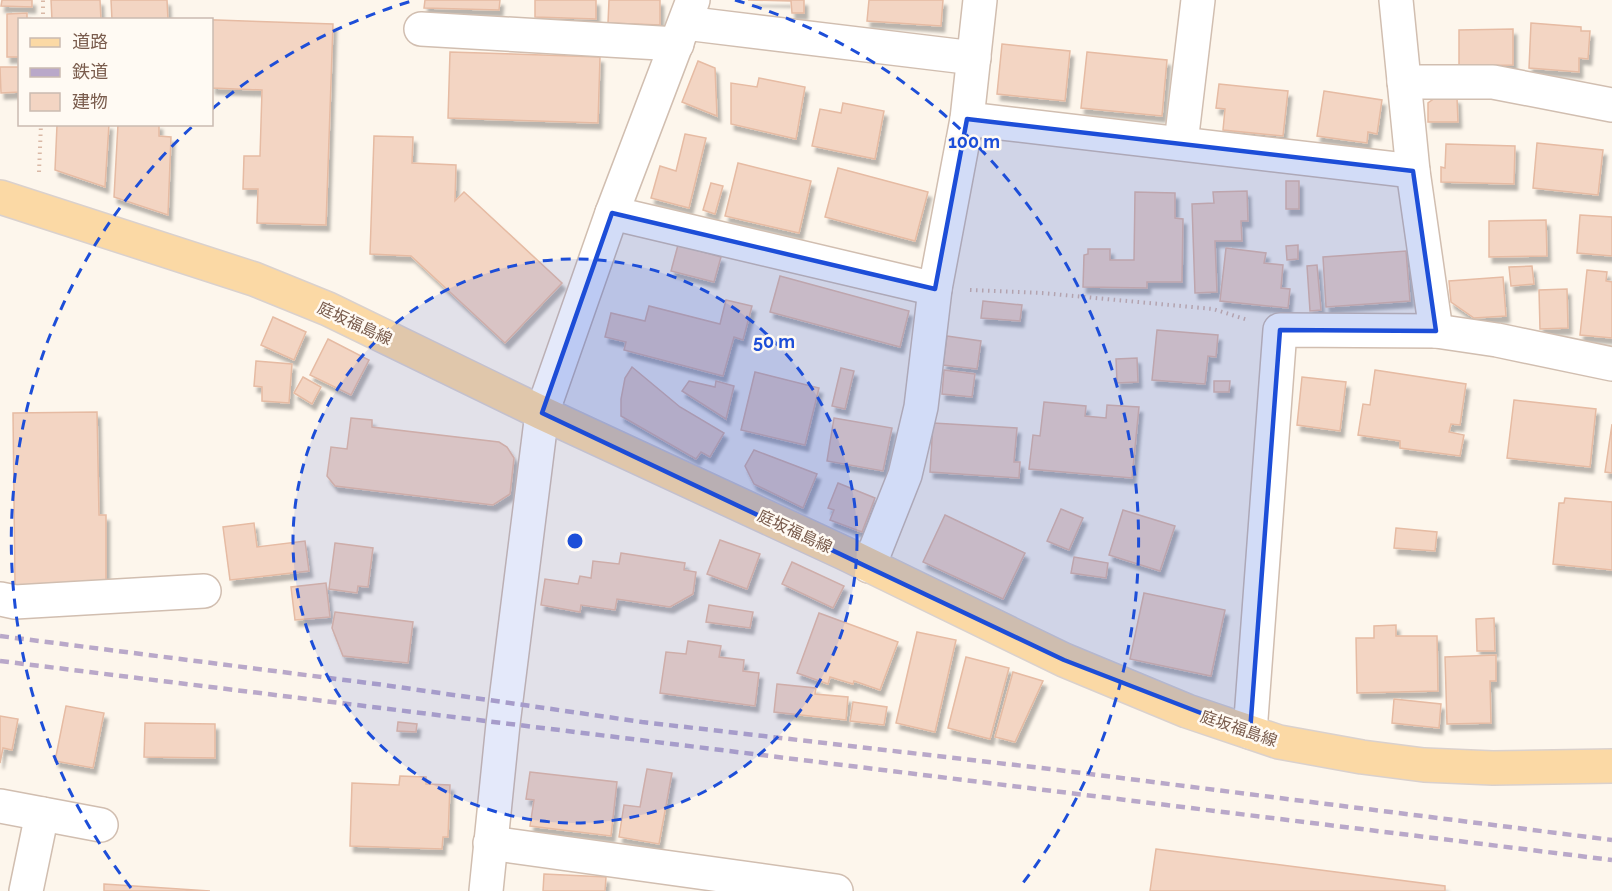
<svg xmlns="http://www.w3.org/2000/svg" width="1612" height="891" font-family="Raleway,'Noto Sans JP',sans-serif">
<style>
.building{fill:#f3d5c3;stroke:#e6bba3;stroke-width:1.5;filter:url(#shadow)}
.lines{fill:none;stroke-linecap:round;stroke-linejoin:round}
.minor-casing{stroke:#d1beb0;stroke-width:36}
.major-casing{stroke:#dad1cd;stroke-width:36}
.path{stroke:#d9b8a5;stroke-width:4;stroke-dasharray:1.5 4.5;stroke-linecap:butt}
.minor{stroke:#fff;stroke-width:33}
.major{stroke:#fbd9a5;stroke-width:33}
.rail{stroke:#b9a8c9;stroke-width:4.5;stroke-dasharray:9 6;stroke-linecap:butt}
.marked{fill:#1d4ed8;fill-opacity:0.2;stroke:#1d4ed8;stroke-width:4.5;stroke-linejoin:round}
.ring{fill:none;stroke:#1d4ed8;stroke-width:3;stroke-dasharray:10 8}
.labels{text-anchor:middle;stroke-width:5;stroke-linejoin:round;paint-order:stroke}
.street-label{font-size:16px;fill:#7a5c4d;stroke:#fffaf3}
.centre{fill:#1d4ed8;stroke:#fffaf3;stroke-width:3}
.ring-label{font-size:18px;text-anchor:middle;font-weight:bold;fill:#1d4ed8;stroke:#fffaf3;stroke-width:5;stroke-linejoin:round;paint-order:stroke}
</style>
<defs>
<filter id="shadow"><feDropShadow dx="3.5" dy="6" stdDeviation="1.5" flood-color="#0004"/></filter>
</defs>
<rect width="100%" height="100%" fill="#fdf6ec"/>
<g class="building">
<path d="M2 0H32V7L1 6Z"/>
<path d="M51 0H100L101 20H52Z"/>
<path d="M111 0H167L168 20H112Z"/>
<path d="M425 0H500L499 10 424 8Z"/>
<path d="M535 0H596V19L535 17Z"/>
<path d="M609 0H660V25L608 23Z"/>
<path d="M748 0H804V13H792L791 1Z"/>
<path d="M869 0H943L941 26 867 21Z"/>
<path d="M27 13V20H20V57H7V14Z"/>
<path d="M189 19 333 24 326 225 257 223 258 189H243L244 156H260L262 90 212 88V20Z"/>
<path d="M1531 23 1581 27V31H1590L1588 59 1579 58V72L1529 68Z"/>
<path d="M1513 29V65L1459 66V30Z"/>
<path d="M1002 44 1070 51 1065 101 997 94Z"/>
<path d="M450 52 600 57 598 123 448 118Z"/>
<path d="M1087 52 1167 60 1162 116 1081 108Z"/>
<path d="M698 61 715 68 717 116 682 102Z"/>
<path d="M0 67H20V92L1 93Z"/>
<path d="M759 78 805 87 796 139 731 124V83L757 87Z"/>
<path d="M1219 84 1288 91 1283 136 1223 130 1225 109 1216 108Z"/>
<path d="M1324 91 1382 100 1377 134 1368 132 1367 143 1317 136Z"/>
<path d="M1435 98H1457L1458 122H1428V103Z"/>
<path d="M843 103 884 111 875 159 812 146 820 109 841 113Z"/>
<path d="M55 124H109L105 187 55 170 57 125Z"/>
<path d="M118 124H159V136L171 137 168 215 114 197Z"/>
<path d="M685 134 706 138 689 208 651 198 660 166 676 171Z"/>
<path d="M374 136 413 137 412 163 456 165 455 201 464 192 562 283 505 343 411 256 370 254Z"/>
<path d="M1537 143 1603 150 1598 195 1533 188Z"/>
<path d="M1446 144 1515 146 1514 184 1441 182V167L1445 168Z"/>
<path d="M738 163 811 181 799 233 725 216Z"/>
<path d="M838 168 928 192 915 241 825 217Z"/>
<rect x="1286" y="181" width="13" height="28"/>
<path d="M711 183 723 186 715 214 703 210Z"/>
<path d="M1247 191 1248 221H1241L1242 241H1215L1217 292 1195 293 1192 204 1214 203 1213 192Z"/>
<path d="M1135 192 1175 193V218L1183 219 1182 282H1147V288L1083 287 1084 255 1088 254V249H1110V260H1134Z"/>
<path d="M1580 215 1612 217V256L1577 253Z"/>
<path d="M1546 220 1547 256 1489 257V221Z"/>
<path d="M678 245 721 257 714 282 671 271Z"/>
<path d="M1298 245V259L1287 260 1286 246Z"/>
<path d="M1226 248 1266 253 1264 263 1283 265 1281 288 1290 289 1288 308 1220 301Z"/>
<path d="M1406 251 1410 301 1326 307 1323 257Z"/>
<path d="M1317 265 1321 310 1310 311 1307 266Z"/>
<path d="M1532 266 1534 284 1511 286 1509 267Z"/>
<path d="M1587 270 1607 272 1606 281 1612 282V338L1580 335Z"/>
<path d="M780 276 909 311 900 347 770 312Z"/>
<path d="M1503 277 1506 316 1474 318 1451 302 1449 281Z"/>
<path d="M1567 289 1568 328 1540 329 1539 290Z"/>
<path d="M726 300 752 306 743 340 734 337 723 376 624 350 626 342 605 337 611 313 645 321 649 306 720 324Z"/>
<path d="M983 301 1022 305 1020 321 981 318Z"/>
<path d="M273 317 306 332 294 360 261 345Z"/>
<path d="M1157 330 1218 335 1216 357 1208 356 1205 384 1152 380Z"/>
<path d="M947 336 981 341 977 369 943 365Z"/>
<path d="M328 339 369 360 351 395 310 375Z"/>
<path d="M1137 358 1138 382 1117 383 1116 359Z"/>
<path d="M256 361 292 364 289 403 262 401V387L254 386Z"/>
<path d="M632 367 680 407 724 433 710 457 701 452 696 459 621 416V399L625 378Z"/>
<path d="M841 368 854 371 845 409 832 406Z"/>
<path d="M944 370 975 374 972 397 942 394Z"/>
<path d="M1375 370 1466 384 1460 425 1451 424 1449 432 1464 435 1460 456 1400 448V441L1358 435 1363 404 1370 405Z"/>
<path d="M755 372 819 388 805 445 741 430Z"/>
<path d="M303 377 321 387 312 404 294 393Z"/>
<path d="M1302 377 1346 382 1340 431 1297 425Z"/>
<path d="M689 381 715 387 716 381 734 386 726 419 682 391Z"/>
<path d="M1214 381H1230L1229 392H1214Z"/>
<path d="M1514 400 1596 409 1590 467 1507 458Z"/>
<path d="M1044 402 1086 406 1085 416 1106 418 1107 405 1139 407 1132 478 1029 469 1033 435 1040 436Z"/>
<path d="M97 412 99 515H106V584L15 585 13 413Z"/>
<path d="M351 418 372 420V427L499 442 507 447 514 458 510 494 493 505 335 486 327 476 331 447 347 449Z"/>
<path d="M834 418 892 428 883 471 827 461Z"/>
<path d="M933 423 1017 428 1014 462H1020L1019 478 930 472Z"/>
<path d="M1612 424V473L1605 472Z"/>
<path d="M754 450 817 474 803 508 754 484 745 466Z"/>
<path d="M838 483 875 498 862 532 830 520 834 510 828 508Z"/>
<path d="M1565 498 1612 502V570L1553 564 1559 503H1564Z"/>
<path d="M1061 509 1083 518 1069 550 1047 541Z"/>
<path d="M1123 510 1175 526 1160 571 1109 555Z"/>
<path d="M945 515 1025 553 1003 599 923 562Z"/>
<path d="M254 523 257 547 305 541 309 571 230 580 223 527Z"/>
<path d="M1396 528 1437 532 1435 551 1394 548Z"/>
<path d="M720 540 760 554 747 589 707 574Z"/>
<path d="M335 543 373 548 368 587 358 586 357 593 329 589Z"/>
<path d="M621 553 685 563 684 570 696 572 693 594 670 607 617 599 615 610 581 605 580 612 541 605 545 579 578 584 580 576 591 578 593 561 619 564Z"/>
<path d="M1074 557 1108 563 1106 578 1071 573Z"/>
<path d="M792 562 844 586 833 608 782 584Z"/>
<path d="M326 583 330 617 295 620 291 587Z"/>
<path d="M1144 593 1225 610 1211 676 1130 659Z"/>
<path d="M709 605 753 612 750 628 706 622Z"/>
<path d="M335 612 413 622 408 663 343 656 332 628Z"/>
<path d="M819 613 898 642 880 690 854 681 853 684 830 677 828 684 797 673Z"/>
<path d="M1494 618 1495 651H1477L1476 619Z"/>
<path d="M1396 625V636H1437L1438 691 1357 693 1356 638H1374V626Z"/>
<path d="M917 632 956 640 935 732 896 723Z"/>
<path d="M688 641 721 646 719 657 744 660 743 671 759 673 755 706 660 693 666 652 686 654Z"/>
<path d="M1496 655V681H1490L1491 723 1447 724 1445 657Z"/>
<path d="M966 657 1009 668 990 739 948 728Z"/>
<path d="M1013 672 1043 681 1015 742 995 737Z"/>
<path d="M777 684 816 688 815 694 848 697 846 720 774 712Z"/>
<path d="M1394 699 1441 704 1439 728 1392 723Z"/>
<path d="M853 702 887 707 884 725 850 721Z"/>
<path d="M66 706 104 713 93 768 55 761Z"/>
<path d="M0 716 18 719 12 750 3 748 0 763Z"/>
<path d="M398 722 417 724 416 732 397 731Z"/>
<path d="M145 723 215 724V758L144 757Z"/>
<path d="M647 769 672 773 659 844 619 837 624 805 640 807Z"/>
<path d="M530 772 617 782 611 836 530 826 534 800 526 799Z"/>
<path d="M400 776 426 777V784L450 785 448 837H443L442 849 350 846 352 783 399 785Z"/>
<path d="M1156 849 1445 886V891H1150Z"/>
<path d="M544 874 606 877 605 891H543Z"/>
<path d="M104 884 210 891H104Z"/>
</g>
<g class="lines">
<defs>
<g id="minor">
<path d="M1396 0 1413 171 1436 331"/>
<path d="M685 23 974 58"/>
<path d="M421 29 677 44"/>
<path d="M1404 82H1493L1612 105"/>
<path d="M967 119 1413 171"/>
<path d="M1181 143 1198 0"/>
<path d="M612 213 935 289"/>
<path d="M869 566 905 475 921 407 935 289 967 119 980 0"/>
<path d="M0 599 15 602 204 591"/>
<path d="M1250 732 1280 330 1436 331 1497 340 1612 364"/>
<path d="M0 806 101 825"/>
<path d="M490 843 836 891"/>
<path d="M26 891 42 814"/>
<path d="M486 891 503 724 542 413 612 213 693 0"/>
</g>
<path id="major" d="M0 197 254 279 328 309 542 413 844 553 1064 660 1187 711 1279 742 1362 757 1424 765 1493 768 1612 766"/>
</defs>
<use href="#minor" class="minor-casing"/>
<use href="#major" class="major-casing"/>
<g class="path">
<path d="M43 20V0"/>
<path d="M39 172 41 124"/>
<path d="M970 290 1042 293 1213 309 1248 320"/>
</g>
<use href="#minor" class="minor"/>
<use href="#major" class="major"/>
<g class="rail">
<path d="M0 636 384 685 642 722 1050 769 1612 840"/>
<path d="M0 661 1612 860"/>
</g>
</g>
<path class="marked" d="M967 119 1413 171 1436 331 1280 330 1250 732 1064 660 542 413 612 213 935 289Z"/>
<circle cx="575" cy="541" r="282" fill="#1d4ed8" fill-opacity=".12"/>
<g class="ring">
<circle cx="575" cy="541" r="282"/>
<path d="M131 888A564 564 0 0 1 194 125M212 109A564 564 0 0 1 415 0M735 0A564 564 0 0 1 1019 888"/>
</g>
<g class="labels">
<g class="street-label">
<text transform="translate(355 323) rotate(25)" y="6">庭坂福島線</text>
<text transform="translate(795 531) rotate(25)" y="6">庭坂福島線</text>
<text transform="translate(1239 728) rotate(19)" y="6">庭坂福島線</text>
</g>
</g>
<circle cx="575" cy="541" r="9" class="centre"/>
<g class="ring-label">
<text x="974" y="148">100 m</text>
<text x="774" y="348">50 m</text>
</g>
<rect x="18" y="18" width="195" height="108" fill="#fffaf3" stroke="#cabbb1" stroke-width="1.5"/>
<rect x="30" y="38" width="30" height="9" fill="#fbd9a5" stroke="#cabbb1" stroke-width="1.5"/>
<text x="72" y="48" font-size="18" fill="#7a5c4d">道路</text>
<rect x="30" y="68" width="30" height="9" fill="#b9a8c9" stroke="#cabbb1" stroke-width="1.5"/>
<text x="72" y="78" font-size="18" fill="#7a5c4d">鉄道</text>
<rect x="30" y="93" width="30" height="18" fill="#f3d5c3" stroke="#cabbb1" stroke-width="1.5"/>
<text x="72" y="108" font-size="18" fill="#7a5c4d">建物</text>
</svg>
